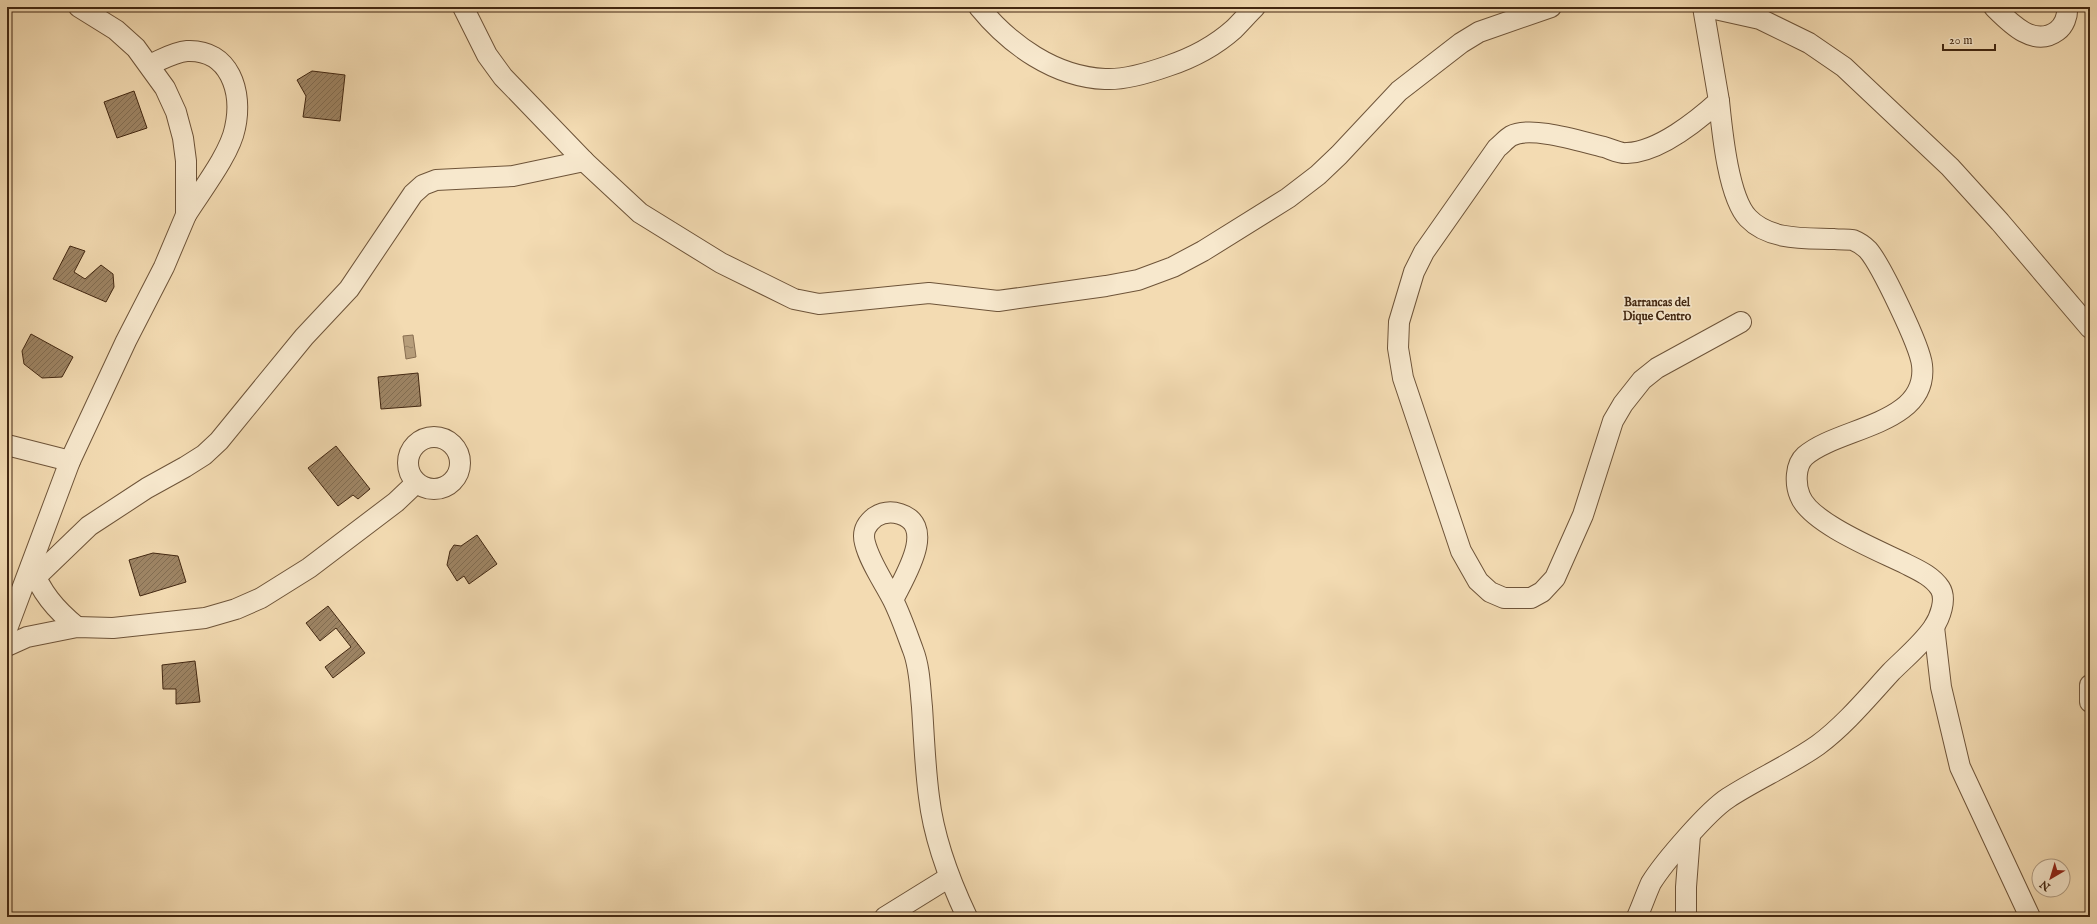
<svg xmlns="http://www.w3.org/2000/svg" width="2097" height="924" font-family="'IM FELL English',serif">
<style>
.water{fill:url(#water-ripples);stroke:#886e51}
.building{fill:url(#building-hatch);stroke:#422711}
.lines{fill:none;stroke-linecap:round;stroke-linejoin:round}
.minor-casing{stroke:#6e5439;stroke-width:22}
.minor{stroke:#f7e8cd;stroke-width:20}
.labels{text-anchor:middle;stroke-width:3.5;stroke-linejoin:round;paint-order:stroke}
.neighbourhood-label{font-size:12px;font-weight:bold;fill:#422711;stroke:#f7e8cd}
</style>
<defs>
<pattern id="water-ripples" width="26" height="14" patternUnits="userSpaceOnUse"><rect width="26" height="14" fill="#b79e7b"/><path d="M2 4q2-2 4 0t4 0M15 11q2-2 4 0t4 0" fill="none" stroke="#968163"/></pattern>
<pattern id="building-hatch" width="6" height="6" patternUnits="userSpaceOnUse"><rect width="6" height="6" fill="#9e8565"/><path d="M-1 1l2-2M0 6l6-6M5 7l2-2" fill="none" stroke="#826d52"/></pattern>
</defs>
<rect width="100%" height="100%" fill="#f3dbb2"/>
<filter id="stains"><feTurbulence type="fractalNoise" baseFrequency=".005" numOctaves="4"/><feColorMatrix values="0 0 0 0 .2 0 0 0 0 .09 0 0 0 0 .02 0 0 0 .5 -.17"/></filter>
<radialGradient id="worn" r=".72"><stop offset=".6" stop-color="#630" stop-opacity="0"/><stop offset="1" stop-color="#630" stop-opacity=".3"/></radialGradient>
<path class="water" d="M413 335 416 357 406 359 403 336Z"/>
<g class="building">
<path d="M312 71 345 75 340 121 303 117 306 96 297 80Z"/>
<path d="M134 91 147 128 117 138 104 102Z"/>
<path d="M70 246 85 251 74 272 85 279 101 265 113 274 114 287 106 302 53 279Z"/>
<path d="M31 334 73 357 62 377 42 378 24 364 22 351Z"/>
<path d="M418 373 421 406 381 409 378 377Z"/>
<path d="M336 446 370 489 358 499 353 495 338 506 308 468Z"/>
<path d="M477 535 497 564 469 584 464 576 457 581 447 565 450 551 454 545 461 546Z"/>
<path d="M153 553 178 556 186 582 140 596 129 560Z"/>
<path d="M328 606 365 653 333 678 325 667 351 647 336 628 320 641 306 623Z"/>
<path d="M195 661 200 702 176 704V689H163L162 665Z"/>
</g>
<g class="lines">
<defs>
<g id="minor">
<path d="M463 7 487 55 503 77 584 161 640 213 721 263 794 299 819 304 929 293 998 301 1106 286 1138 280 1173 267 1203 251 1288 198 1318 175 1339 155 1399 91 1461 43 1479 32 1551 7"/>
<path d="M979 7C1010 45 1055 77 1105 79 1123 80 1151 72 1168 66 1192 58 1215 46 1234 29 1241 22 1248 14 1255 7"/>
<path d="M1703 7 1719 101C1697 121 1658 152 1627 153 1620 154 1611 149 1604 147 1582 142 1531 125 1511 136 1506 139 1502 144 1497 148L1424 252 1414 272 1399 322 1398 348 1403 378 1461 551 1478 581 1490 592 1504 598H1531L1542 592 1555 578 1583 515 1613 421 1623 404 1642 380 1657 368 1741 322"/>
<path d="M1706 7 1760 19 1809 43 1844 67 1950 167 2000 222 2090 328"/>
<path d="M1994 7C2010 23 2034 48 2057 31 2064 26 2068 16 2067 7"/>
<path d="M149 65C161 60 174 52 187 51 230 49 243 92 235 128 230 154 201 191 186 215"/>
<circle cx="434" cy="463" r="26"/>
<path d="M7 445 70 461"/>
<path d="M31 566C41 592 55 609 77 627"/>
<path d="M36 577 89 526 147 488 185 467 204 455 219 441 304 337 349 289 413 194 423 185 436 180 513 176 584 161"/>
<path d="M893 600C903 579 938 526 900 514 891 511 883 512 875 517 866 524 862 532 865 543 870 563 884 582 893 600 901 616 907 634 913 650 920 668 920 688 922 707 924 737 925 767 929 797 934 840 949 879 967 917"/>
<path d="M1934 627 1941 687 1960 767 2030 917"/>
<path d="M7 629 70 461 126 341 164 267 186 215V161L183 138 176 112 165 88 136 48 116 30 79 7"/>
<path d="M7 646 27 637 77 627 113 628 205 618 236 609 261 598 309 568 396 502 416 483"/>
<path d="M2090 685V702"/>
<path d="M885 917 948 878"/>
<path d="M1637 917C1642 906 1646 894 1651 883 1664 862 1708 811 1728 798 1757 779 1790 765 1818 745 1845 725 1868 697 1891 672 1905 658 1922 644 1933 628 1940 618 1947 599 1940 588 1932 576 1918 570 1906 564 1880 551 1810 523 1800 496 1795 484 1795 465 1805 456 1838 427 1929 425 1922 365 1920 346 1881 265 1868 250 1864 246 1858 242 1853 240 1847 239 1840 240 1834 239 1806 238 1770 241 1748 218 1728 197 1722 130 1719 101"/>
<path d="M1686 917V887L1690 835"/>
</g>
</defs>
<use href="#minor" class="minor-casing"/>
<use href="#minor" class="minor"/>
</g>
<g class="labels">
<g class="neighbourhood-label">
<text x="1657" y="306">Barrancas del<tspan x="1657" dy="14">Dique Centro</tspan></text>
</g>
</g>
<rect width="2097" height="924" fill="none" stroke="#f3dbb2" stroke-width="24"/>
<rect x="8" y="8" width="2081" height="908" fill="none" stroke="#422711" stroke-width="2"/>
<rect x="12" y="12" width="2073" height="900" fill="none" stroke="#422711"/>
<g transform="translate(2051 878) rotate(218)"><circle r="19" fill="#f7e8cd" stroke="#af9b82"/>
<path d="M0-3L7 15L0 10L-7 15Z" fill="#8f2418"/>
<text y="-6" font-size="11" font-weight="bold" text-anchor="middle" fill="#422711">N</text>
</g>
<path d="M1943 44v6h52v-6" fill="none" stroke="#422711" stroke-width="2"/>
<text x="1949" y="44" font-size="12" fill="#422711" stroke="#f7e8cd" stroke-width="3" paint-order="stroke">20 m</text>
<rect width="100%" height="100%" filter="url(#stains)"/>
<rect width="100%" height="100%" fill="url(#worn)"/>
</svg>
